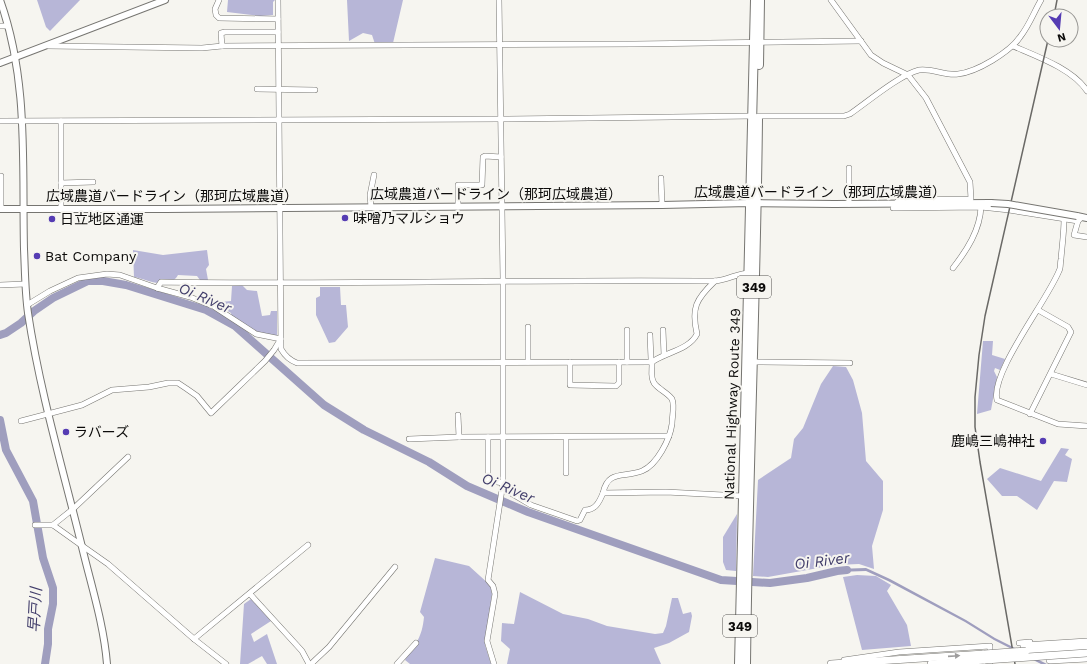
<svg xmlns="http://www.w3.org/2000/svg" width="1087" height="664" font-family="'Work Sans','Noto Sans JP',sans-serif">
<style>
.forest{fill:#b7b6d7}
.water{fill:#9f9ebe}
.lines{fill:none;stroke-linecap:round;stroke-linejoin:round}
.river{stroke:#9f9ebe;stroke-width:8}
.minor-casing{stroke:#767571;stroke-width:6}
.tertiary-casing{stroke:#767571;stroke-width:8}
.secondary-casing{stroke:#767571;stroke-width:8}
.trunk-casing{stroke:#767571;stroke-width:10}
.minor{stroke:#fff;stroke-width:5}
.tertiary{stroke:#fff;stroke-width:6}
.secondary{stroke:#fff;stroke-width:7}
.trunk{stroke:#fff;stroke-width:8}
.rail{stroke:#6a6966;stroke-width:1.5}
.tertiary-bridge-casing{stroke:#767571;stroke-width:8;stroke-linecap:butt}
.secondary-bridge-casing{stroke:#767571;stroke-width:8;stroke-linecap:butt}
.tertiary-bridge{stroke:#fff;stroke-width:6}
.secondary-bridge{stroke:#fff;stroke-width:7}
.oneway{fill:#9e9d9d}
.poi-dot{fill:#553cb3;stroke:#f6f5f0;stroke-width:1.5}
.labels{text-anchor:middle;stroke-width:4;stroke-linejoin:round;paint-order:stroke}
.shield{fill:#f6f5f0;stroke:#52514f;stroke-width:1}
.shield-label{font-size:13px;font-weight:bold;fill:#0c0b0a}
.street-label{font-size:14px;fill:#0c0b0a;stroke:#f6f5f0}
.poi-label{font-size:14px;fill:#0c0b0a;stroke:#f6f5f0;text-anchor:start}
.water-label{font-size:15px;font-style:italic;fill:#413d6a;stroke:#f6f5f0}
</style>
<rect width="100%" height="100%" fill="#f6f5f0"/>
<g class="forest">
<path d="M37 0H80L50 31 46 27Z"/>
<path d="M228 0H275L273 2V15L260 16 227 12Z"/>
<path d="M347 0H403L393 43 375 44 372 35 363 33 349 41Z"/>
<path d="M133 250 163 255 207 250 209 265 206 269 208 280H200L197 276 178 275C169 291 149 280 134 277Z"/>
<path d="M242 285 247 290 257 291 262 316 270 315 271 311H277V337L257 333 232 317 231 313 221 307 220 302 231 301 232 286Z"/>
<path d="M320 287H340L341 305H346L348 327 335 342 329 343 316 315V298L320 296Z"/>
<path d="M983 341H993L992 355 1005 359 1000 370 995 368 994 371 997 377 991 410 977 414Z"/>
<path d="M833 366 846 367 853 380 862 413 866 461 883 481V510L872 546 874 569 859 564 835 565 768 577 753 576 758 480 791 458 794 439 803 428 821 384Z"/>
<path d="M1061 448 1069 449 1065 455 1072 459 1067 482 1054 481 1037 510 1017 496H1002L987 479 1000 468 1041 481Z"/>
<path d="M737 514 736 571 726 570 723 562V537Z"/>
<path d="M435 558 469 566 490 585 492 594 485 645 491 664H410L405 660C416 643 422 638 424 617L420 612Z"/>
<path d="M857 575 876 576 891 585 887 591 907 625 911 646 862 650 843 577Z"/>
<path d="M520 592 563 614 588 619 607 626 655 634 663 633 666 626 672 598H678L683 614 691 612 692 616 689 632 669 643 654 648 661 664H507L510 649 501 641 502 623 514 624Z"/>
<path d="M251 599 271 621 251 634 254 642 267 634 277 664H267L262 656 248 664H240L244 604Z"/>
</g>
<path class="water" d="M866 568 890 579 966 620 995 638 1047 664H1041L994 640 965 622 888 581 866 571 837 572 836 569Z"/>
<g class="lines">
<g class="river">
<path d="M0 335 6 333 21 323 34 311 53 298 88 281H103L126 285 206 310 235 326 324 405 364 430 429 462 467 486 528 512 721 580 770 583 807 578 837 571 847 570"/>
<path d="M0 420 6 450 33 501 43 558 53 588V604L48 629V644L45 664"/>
</g>
<defs>
<g id="minor">
<path d="M219 0 215 9 216 15 219 18 278 19"/>
<path d="M278 0 281 349C285 356 289 360 297 363L652 362C666 352 689 350 697 334 691 308 696 299 715 281"/>
<path d="M831 0 871 55 883 63 908 75 926 98 970 182 971 199 899 200 895 204"/>
<path d="M0 26H8"/>
<path d="M48 46 202 48 222 46 635 44 861 41"/>
<path d="M222 46 221 33 225 32H278"/>
<path d="M1013 46C1036 56 1073 69 1087 91"/>
<path d="M257 89 315 90"/>
<path d="M758 116H844L850 114C866 103 901 74 919 70 932 68 945 76 958 74 977 72 1010 52 1020 37 1029 26 1034 12 1041 0"/>
<path d="M0 121 500 119 753 116"/>
<path d="M61 121V209"/>
<path d="M0 176H1V209"/>
<path d="M661 178 662 205"/>
<path d="M61 183 93 182"/>
<path d="M849 204V168"/>
<path d="M371 207 370 195 374 175"/>
<path d="M458 207V185H482L483 157 485 156 501 157"/>
<path d="M893 208 981 207 1009 210 1078 221 1082 217"/>
<path d="M1064 219C1064 233 1062 246 1061 259 1060 263 1061 268 1059 271 1047 301 990 373 997 400L1058 424 1087 426"/>
<path d="M1078 221 1074 235 1087 237"/>
<path d="M953 268C967 250 980 230 981 207"/>
<path d="M0 285 25 284"/>
<path d="M157 288 161 282C346 285 530 279 715 281 729 280 739 272 751 273"/>
<path d="M27 305 50 291 78 278 107 274 120 275 157 288 190 297 213 306 256 334 281 339"/>
<path d="M528 327V362"/>
<path d="M627 330V362"/>
<path d="M663 330 664 355"/>
<path d="M650 335 651 359C654 366 649 375 654 383 658 389 668 393 672 399 675 406 672 416 672 424 670 439 657 465 642 471 625 478 608 469 603 493L666 492 742 496"/>
<path d="M570 362V385L616 386 619 383V362"/>
<path d="M752 362 850 363"/>
<path d="M1051 374 1087 385"/>
<path d="M1030 414 1071 332 1068 327 1038 310"/>
<path d="M458 415 459 437"/>
<path d="M21 421 82 405 112 390 149 387 168 383H178L187 389 197 396 211 413 265 361 274 350 280 340"/>
<path d="M488 437V480L491 481 503 483 509 492 531 505 577 521 580 520 585 510C595 510 599 503 603 493"/>
<path d="M566 437V473"/>
<path d="M409 439 459 437 669 436"/>
<path d="M35 525H53L81 545 108 564 194 639 226 664"/>
<path d="M53 525 73 509 128 457"/>
<path d="M250 594 302 651 309 664"/>
<path d="M194 639 308 545"/>
<path d="M1019 643 1030 642"/>
<path d="M844 660 899 652 990 646V664"/>
<path d="M311 664 329 647 395 567"/>
<path d="M397 664 416 643"/>
<path d="M494 664 487 641 495 594 493 586 488 580 503 483V279L499 0"/>
</g>
<g id="tertiary">
<path d="M0 0C29 80 22 166 24 249 25 270 25 292 28 313 40 393 64 473 83 551 92 588 104 626 107 664"/>
<path d="M0 63 165 0"/>
<path d="M0 209H165L662 205 749 203 834 204 991 203"/>
<path d="M1077 216 1087 218"/>
</g>
<g id="secondary">
<path d="M1024 646 1087 642"/>
<path d="M1026 651 1084 647"/>
<path d="M1050 660 1087 658"/>
<path d="M831 664 984 654"/>
<path d="M931 664 985 660"/>
</g>
<g id="trunk">
<path d="M759 65 760 0"/>
<path d="M739 664 755 0"/>
<path d="M746 664C748 482 756 301 758 119"/>
</g>
</defs>
<use href="#minor" class="minor-casing"/>
<use href="#tertiary" class="tertiary-casing"/>
<use href="#secondary" class="secondary-casing"/>
<use href="#trunk" class="trunk-casing"/>
<use href="#minor" class="minor"/>
<use href="#tertiary" class="tertiary"/>
<use href="#secondary" class="secondary"/>
<use href="#trunk" class="trunk"/>
<g class="rail">
<path d="M1054 16 1057 0"/>
<path d="M1015 664 980 462 975 427V397L979 355 985 316 1048 40"/>
</g>
<defs>
<path id="tertiary-bridge" d="M991 203 1008 204 1077 216"/>
<g id="secondary-bridge">
<path d="M984 654 1026 651"/>
<path d="M985 660 1087 653"/>
</g>
</defs>
<use href="#tertiary-bridge" class="tertiary-bridge-casing"/>
<use href="#secondary-bridge" class="secondary-bridge-casing"/>
<use href="#tertiary-bridge" class="tertiary-bridge"/>
<use href="#secondary-bridge" class="secondary-bridge"/>
</g>
<defs><path id="oneway-solid" d="M-6-.8H1V-3.2L6.5 0L1 3.2V.8H-6Z"/></defs>
<use class="oneway" href="#oneway-solid" transform="translate(954 656) rotate(-4)"/>
<g class="poi-dot">
<circle cx="345" cy="218" r="4"/>
<circle cx="52" cy="219" r="4"/>
<circle cx="37" cy="256" r="4"/>
<circle cx="66" cy="432" r="4"/>
<circle cx="1043" cy="441" r="4"/>
</g>
<g class="labels">
<g class="shield">
<rect x="737" y="276" width="34" height="22" rx="3"/>
<rect x="723" y="615" width="34" height="22" rx="3"/>
</g>
<g class="shield-label">
<text x="754" y="292">349</text>
<text x="740" y="631">349</text>
</g>
<g class="street-label">
<text x="820" y="197">広域農道バードライン（那珂広域農道）</text>
<text x="496" y="199">広域農道バードライン（那珂広域農道）</text>
<text x="172" y="201">広域農道バードライン（那珂広域農道）</text>
<text transform="translate(732 404) rotate(-88)" y="5">National Highway Route 349</text>
</g>
<g class="poi-label">
<text x="353" y="223">味噌乃マルショウ</text>
<text x="60" y="224">日立地区通運</text>
<text x="45" y="261">Bat Company</text>
<text x="74" y="437">ラバーズ</text>
<text x="1035" y="446" text-anchor="end">鹿嶋三嶋神社</text>
</g>
<g class="water-label">
<text transform="translate(205 298) rotate(23)" y="5">Oi River</text>
<text transform="translate(508 488) rotate(23)" y="5">Oi River</text>
<text transform="translate(822 561) rotate(-7)" y="5">Oi River</text>
<text transform="translate(35 610) rotate(-87)" y="5">早戸川</text>
</g>
</g>
<g transform="translate(1059 28) rotate(164)"><circle r="19" fill="#f6f5f0" stroke="#989794"/>
<path d="M0-3L7 15L0 10L-7 15Z" fill="#553cb3"/>
<text y="-6" font-size="11" font-weight="bold" text-anchor="middle" fill="#0c0b0a">N</text>
</g>
</svg>
